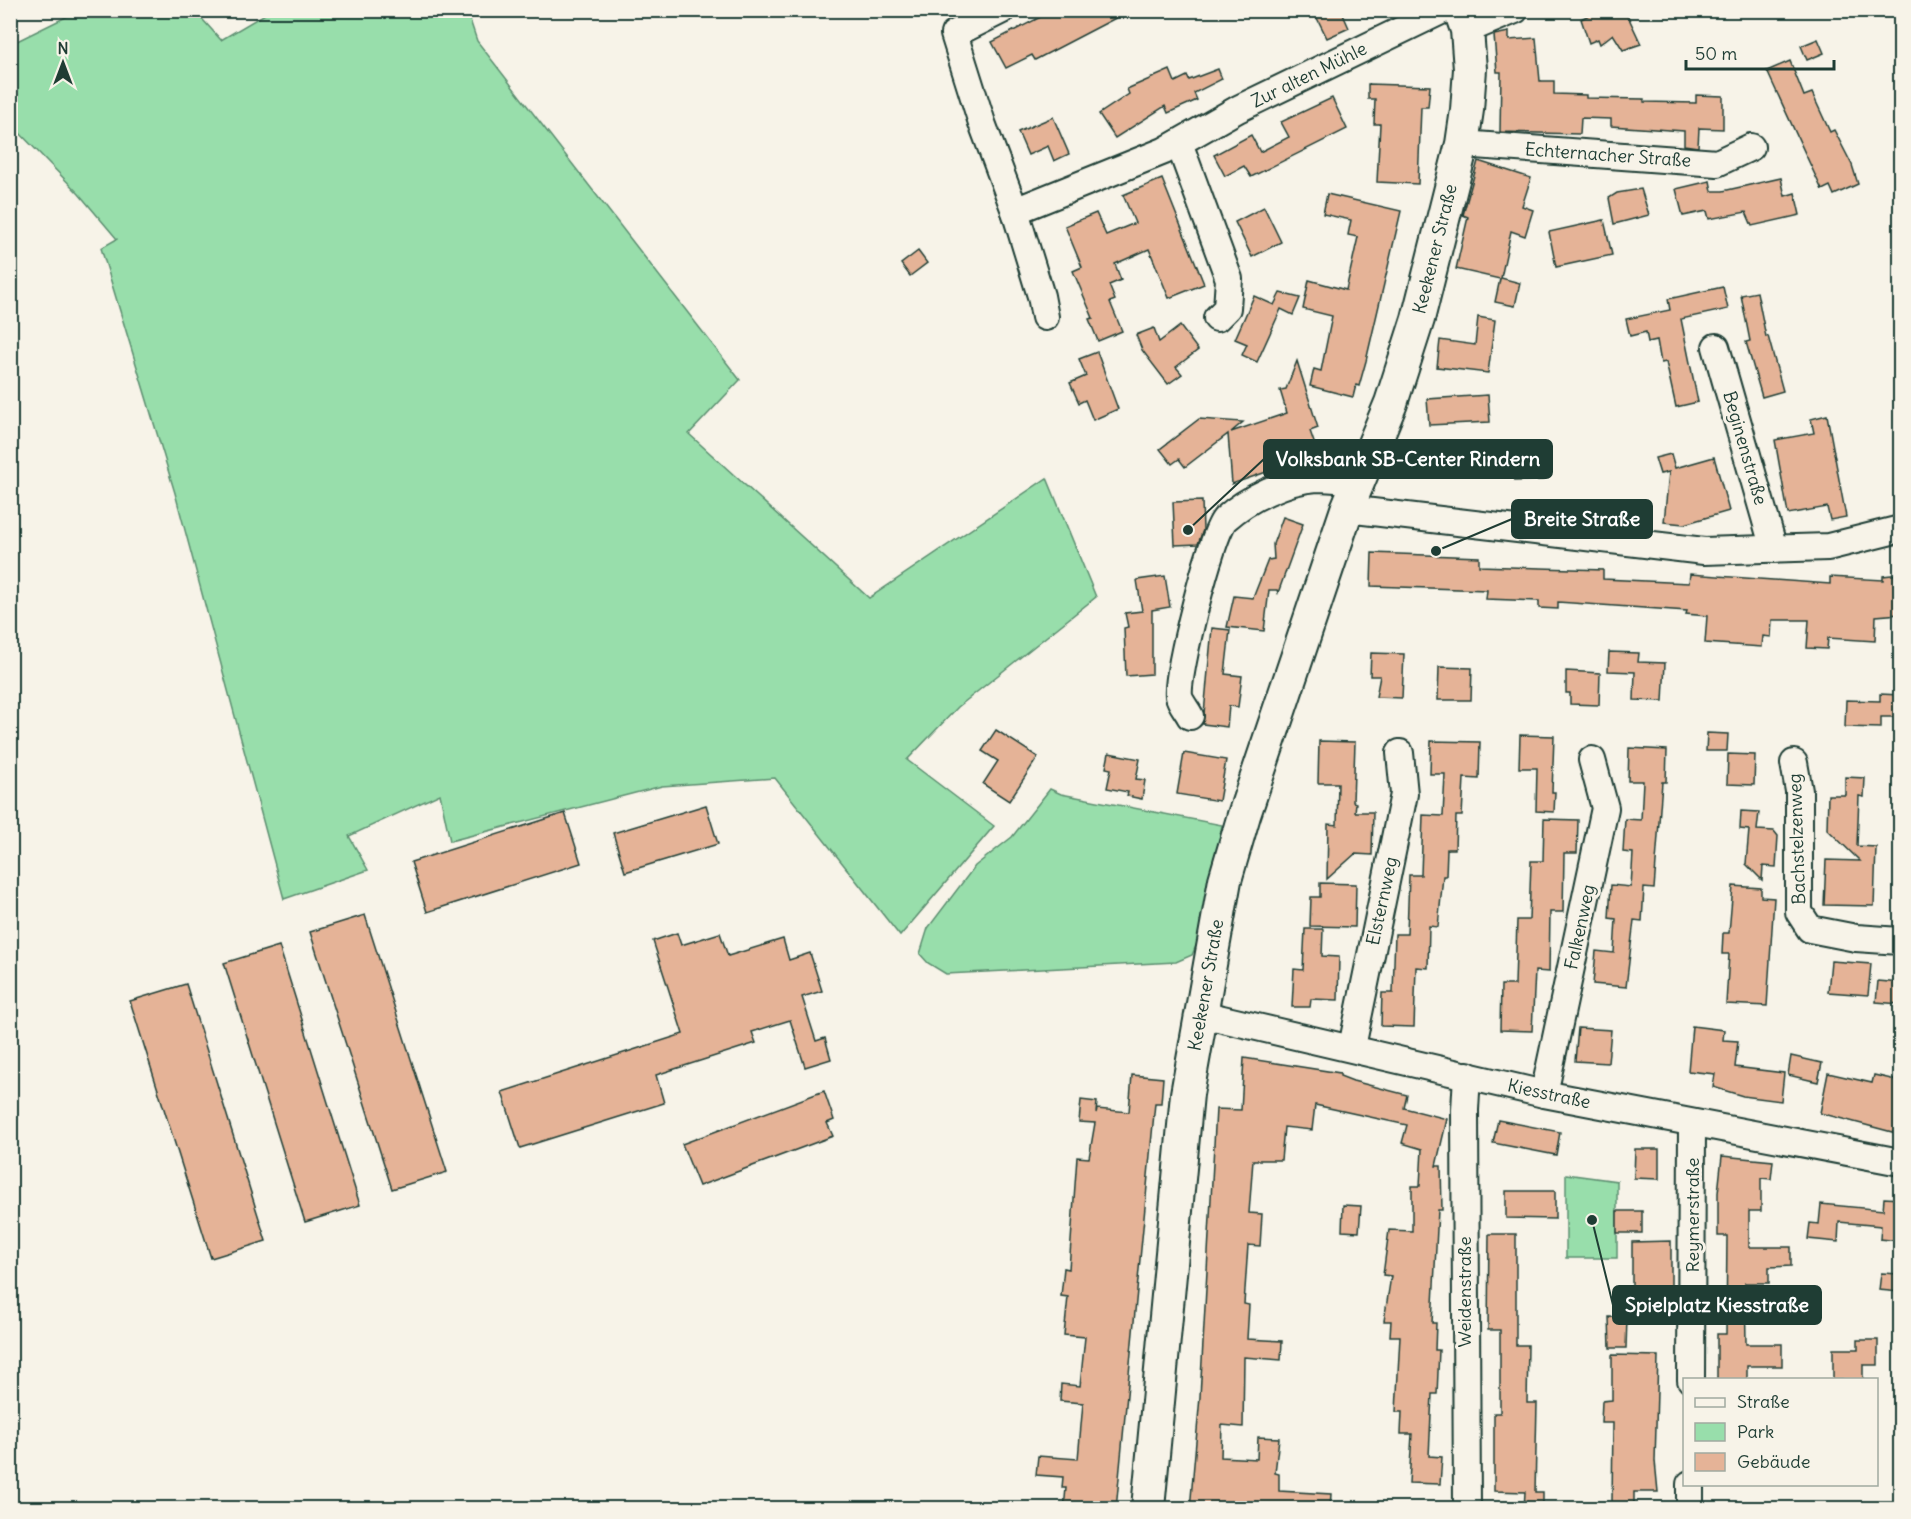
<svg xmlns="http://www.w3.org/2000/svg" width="1911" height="1519" font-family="Delius,sans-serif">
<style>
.green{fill:#98deab;stroke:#5c8e70;stroke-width:1.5}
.building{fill:#e5b397;stroke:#1f3d34;stroke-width:1.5}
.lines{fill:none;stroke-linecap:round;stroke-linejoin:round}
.minor-casing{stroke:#1f3d34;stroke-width:30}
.major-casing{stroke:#1f3d34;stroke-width:36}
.minor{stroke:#f7f3e8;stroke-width:26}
.major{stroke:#f7f3e8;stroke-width:32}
.labels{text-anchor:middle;stroke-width:6;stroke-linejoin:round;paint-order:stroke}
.street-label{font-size:18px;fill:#1f3d34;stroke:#f7f3e8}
.leader{fill:none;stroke:#1f3d34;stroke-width:2}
.callout-dot{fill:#1f3d34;stroke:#f7f3e8;stroke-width:2}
.callout{fill:#1f3d34;stroke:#1f3d34;stroke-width:2}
.callout-label{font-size:20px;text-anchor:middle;font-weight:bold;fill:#fff}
</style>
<rect width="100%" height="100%" fill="#f7f3e8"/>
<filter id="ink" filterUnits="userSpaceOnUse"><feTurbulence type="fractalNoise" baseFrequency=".0167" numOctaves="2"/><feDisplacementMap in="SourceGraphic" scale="12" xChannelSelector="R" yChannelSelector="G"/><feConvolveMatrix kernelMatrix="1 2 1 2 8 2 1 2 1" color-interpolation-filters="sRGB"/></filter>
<g filter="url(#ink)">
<g class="green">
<path d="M78 11H195L221 40 270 11H467L477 41 740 380 689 434 869 598 1047 478 1096 597 958 707 907 760 994 826 900 936 775 778 662 786 450 841 440 794 349 836 368 870 284 899 175 493 101 248 117 239 79 194 11 124V44Z"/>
<path d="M1050 789 1061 794 1222 825 1202 932 1192 955 1176 962 946 974 928 963 920 954 928 928 975 866 1012 837Z"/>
<path d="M1566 1174 1617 1181V1258H1566Z"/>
</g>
<g class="building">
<path d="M1054 10H1131L1035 60 1032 55 1006 68 992 42Z"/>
<path d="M1313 10H1341L1349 28 1327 38Z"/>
<path d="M1599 10H1625L1641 44 1623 50 1613 34 1600 44 1598 39 1589 43 1581 19Z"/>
<path d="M1509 32V40L1536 38 1540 81H1554V94L1586 95V98L1644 99V102L1696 103V95L1723 96V129L1699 128 1698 147 1684 145V131L1611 126V119L1581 118 1580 134 1500 132 1501 72H1497L1494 35Z"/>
<path d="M1818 39 1824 53 1807 60 1801 46Z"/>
<path d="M1790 61 1804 96 1812 93 1830 132 1834 130 1852 165 1858 184 1834 195 1830 186 1822 190 1767 71Z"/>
<path d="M1218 69 1222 79 1194 93 1197 100 1168 113 1165 106 1115 138 1099 114 1129 94 1127 89 1170 70 1175 82 1187 76 1189 80Z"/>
<path d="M1368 84 1430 86 1428 107H1421L1418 184 1377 182 1380 124H1374L1375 99H1368Z"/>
<path d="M1332 98 1347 129 1251 177 1244 166 1225 176 1214 155 1251 135 1260 152 1289 137 1281 122Z"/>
<path d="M1053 117 1069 154 1054 161 1048 146 1028 155 1018 132Z"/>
<path d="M1478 161 1531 178 1522 206 1533 210 1525 236 1511 231 1501 278 1520 283 1515 306 1495 302 1500 279 1456 269 1468 217 1463 215Z"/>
<path d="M1781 178 1785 196 1795 193 1800 215 1752 226 1746 212 1709 219 1707 211 1683 216 1676 189 1710 181 1712 191H1723Z"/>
<path d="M1162 179 1204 284 1169 298 1149 249 1115 264 1121 280 1109 285 1115 300 1110 302 1122 331 1098 341 1089 319 1093 318 1073 271 1082 267 1065 226 1096 213 1106 235 1135 223 1123 195Z"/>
<path d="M1641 189 1649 215 1614 224 1609 198 1617 193Z"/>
<path d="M1327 194 1401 211 1366 361 1359 386 1356 385 1353 397 1310 386 1314 369 1321 371 1332 316 1303 309 1309 280 1346 290 1358 237 1348 235 1351 220 1323 214Z"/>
<path d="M1264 207 1281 242 1252 257 1235 222Z"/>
<path d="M1604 220 1612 255 1556 267 1549 232Z"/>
<path d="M918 251 927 263 910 276 901 264Z"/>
<path d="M1723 287 1728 309 1681 319 1698 402 1676 407 1666 362 1661 363 1657 340 1648 342 1646 332 1630 336 1626 319 1670 310 1668 299Z"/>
<path d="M1757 292 1766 337 1768 336 1783 391 1762 397 1746 342 1750 341 1741 295Z"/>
<path d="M1280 293 1300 298 1293 315 1281 309 1257 362 1242 355 1247 344 1235 339 1254 296 1274 305Z"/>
<path d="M1478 317 1495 320 1488 373 1437 367 1440 340 1475 345Z"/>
<path d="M1180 326 1198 350 1176 367 1182 374 1168 384 1142 350 1136 335 1154 328 1159 342Z"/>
<path d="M1097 352 1118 409 1093 420 1085 400 1079 403 1070 383 1086 376 1079 359Z"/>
<path d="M1297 361 1318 428 1310 431 1318 454 1232 484 1228 434 1185 467 1179 459 1172 464 1160 449 1199 419 1243 422 1231 432 1287 413 1280 390 1286 389Z"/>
<path d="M1488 395 1490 422 1429 425 1427 399Z"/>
<path d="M1827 415 1846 517 1830 520 1827 507 1788 514 1775 440 1814 433 1811 419Z"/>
<path d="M1671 454 1675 468 1714 457 1729 511 1684 524 1664 522 1669 472 1660 474 1655 458Z"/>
<path d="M1543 457 1544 480 1515 481V458Z"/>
<path d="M1202 501 1203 530 1198 544 1175 545 1173 502Z"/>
<path d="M1283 517 1303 524 1278 593 1277 590H1269L1264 631 1227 627 1234 596 1253 598 1268 560 1274 559 1273 544Z"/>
<path d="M1372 553 1479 557V566L1603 570V579L1689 583 1690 574 1830 584V577L1883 580V576L1900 574V614L1876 616 1875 641 1828 638 1827 649 1807 648 1809 620H1772L1771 637 1763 636 1762 647 1705 643 1707 616 1686 614 1687 611 1558 602V609L1539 608V601L1486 599 1487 590 1371 586Z"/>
<path d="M1165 576 1170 607 1152 610V674L1126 676 1124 628 1128 627 1125 613 1142 611 1137 580Z"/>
<path d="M1212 628 1230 630 1225 674 1242 676 1238 707 1229 706 1227 727 1203 724Z"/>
<path d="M1609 652 1639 653 1638 662 1665 663 1663 701 1634 700 1635 672 1608 671Z"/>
<path d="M1371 653 1404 654 1402 698 1376 697 1380 676H1370Z"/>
<path d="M1439 667 1472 668 1471 700H1438Z"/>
<path d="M1566 671 1600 673 1599 705 1570 704V693H1566Z"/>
<path d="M1880 694 1900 695V717H1881V728L1845 727 1846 700 1880 701Z"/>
<path d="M996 730 1038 757 1009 801 983 784 998 761 982 751Z"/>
<path d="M1707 733 1728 734 1727 751H1706Z"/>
<path d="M1520 735 1554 736 1552 792H1555L1554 812 1536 811 1537 768H1519Z"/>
<path d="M1319 741 1355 742 1353 802 1356 803 1355 812H1373L1372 855 1355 854 1327 879 1328 824 1337 825 1338 783H1318Z"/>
<path d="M1431 741 1480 742 1479 779 1464 778 1462 816H1456L1455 849H1447L1446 876H1443L1438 927 1429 926 1428 968 1416 967 1414 1027 1381 1026 1382 993H1393L1395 934H1407L1409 875H1421L1423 815 1443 816 1445 774H1430Z"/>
<path d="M1629 748 1667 750 1666 782H1662L1654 889 1644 888 1642 921 1634 920 1626 987 1593 984 1596 951 1614 953 1616 919 1609 918 1611 885 1631 887 1633 853 1623 852 1625 819 1641 820 1643 781H1628Z"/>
<path d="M1109 753 1140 759 1136 779 1145 780 1142 799 1127 796 1128 792 1107 788 1111 769 1106 768Z"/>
<path d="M1184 753 1226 760 1219 801 1177 794Z"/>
<path d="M1728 754 1755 755 1754 785 1727 784Z"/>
<path d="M1845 777 1865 778 1864 797 1859 796 1857 846 1876 847 1874 906 1824 905 1826 860 1860 861 1827 829 1828 795H1845Z"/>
<path d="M706 805 718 844 625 872 613 833Z"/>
<path d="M1741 811 1759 812 1757 830 1774 831 1778 836 1776 867 1763 866 1762 880 1746 864 1749 830 1740 829Z"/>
<path d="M565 813 581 863 427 912 411 862Z"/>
<path d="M1544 819 1578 820 1577 853H1564L1563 912H1550L1549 972 1535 971 1532 1031 1500 1030 1501 985H1515L1517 920H1529L1531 861H1543Z"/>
<path d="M1320 883 1356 884 1355 927 1310 926 1311 897H1320Z"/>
<path d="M1733 886 1761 888V897L1774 898 1767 1006 1726 1004 1729 954H1722L1723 933H1729Z"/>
<path d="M365 915 447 1172 392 1189 310 932Z"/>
<path d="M1305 929H1323L1322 956 1339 957 1338 1000 1311 999 1310 1007H1292L1294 969 1303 970Z"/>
<path d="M677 933 681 945 720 933 728 956 783 939 789 960 810 953 822 991 802 997 816 1041 825 1038 831 1059 805 1067 790 1020 752 1032 756 1043 656 1075 664 1103 520 1148 502 1092 683 1034 653 941Z"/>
<path d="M279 946 360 1205 305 1222 224 963Z"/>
<path d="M1831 961 1871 964 1868 995 1828 992Z"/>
<path d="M1878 981 1900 983V1004L1876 1002Z"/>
<path d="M186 984 266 1241 211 1258 130 1001Z"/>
<path d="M1692 1026 1724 1030 1723 1040 1738 1041 1735 1067 1784 1073 1781 1101 1743 1096 1713 1087 1715 1074 1688 1071Z"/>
<path d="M1578 1028 1611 1030 1608 1063 1575 1061Z"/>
<path d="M1791 1056 1822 1063 1818 1082 1788 1075Z"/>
<path d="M1244 1058 1340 1073V1076L1353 1081 1407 1095 1404 1108 1447 1119 1436 1166H1441L1442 1210H1438L1432 1323H1436L1435 1350H1439L1437 1394H1432L1429 1456 1442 1457 1440 1484 1409 1483 1412 1434H1401L1402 1412H1396L1400 1336H1390L1391 1321H1384L1391 1276 1383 1275 1389 1230 1412 1231V1186H1420L1422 1149 1402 1143 1407 1125 1315 1105 1312 1130 1284 1127 1281 1160H1253L1249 1213 1262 1214 1260 1246 1248 1245 1244 1304 1249 1305 1247 1339 1282 1341 1281 1360 1244 1357 1243 1427 1222 1425 1221 1457 1257 1459 1258 1437 1279 1438 1275 1473 1279 1474V1491L1331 1494 1330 1509H1190L1200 1397 1216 1109 1241 1110Z"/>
<path d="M1828 1073 1872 1083 1874 1075 1900 1081V1112L1896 1133 1820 1113Z"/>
<path d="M1132 1075 1163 1078 1161 1103H1155L1116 1509H1064L1066 1488H1062L1063 1477 1036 1475 1038 1456 1078 1459 1083 1403 1060 1401 1061 1384 1080 1386 1085 1337 1064 1335 1068 1297 1061 1296 1064 1268 1069 1269 1077 1157 1089 1158 1095 1123 1079 1122 1081 1100 1097 1102 1096 1113 1097 1109 1129 1112Z"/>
<path d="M824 1091 834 1120 827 1123 833 1136 699 1186 682 1144Z"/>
<path d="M1498 1120 1560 1132 1556 1155 1493 1143Z"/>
<path d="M1635 1149H1659V1179L1634 1178Z"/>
<path d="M1722 1156 1773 1161 1771 1179 1761 1178V1211H1749V1247H1791V1266L1769 1267V1283H1745L1746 1344H1782V1366H1747V1380H1717V1334H1726L1727 1236H1718V1193Z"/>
<path d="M1506 1191H1555V1219L1506 1218Z"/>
<path d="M1884 1198 1900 1199V1241L1880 1239 1881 1226 1839 1222 1838 1242 1808 1239 1810 1223 1819 1224 1821 1204 1883 1210Z"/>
<path d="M1343 1205 1361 1206 1359 1232 1342 1231Z"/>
<rect x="1617" y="1211" width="25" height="22"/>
<path d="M1489 1234H1516V1345H1528L1527 1403H1537L1535 1492H1543V1509H1524L1525 1492 1494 1491V1413H1500V1330H1488Z"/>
<path d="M1671 1241V1311H1632V1242Z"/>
<path d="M1881 1273 1900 1274V1292L1879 1290Z"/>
<path d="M1609 1317 1627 1318 1626 1348H1610Z"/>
<path d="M1858 1340H1878V1365H1863V1380H1833V1349H1858Z"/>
<path d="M1612 1355 1658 1356 1655 1461 1658 1492H1634V1504L1612 1503 1613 1423H1601L1602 1401 1612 1400Z"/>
</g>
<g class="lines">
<defs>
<g id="minor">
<path d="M1002 10 954 34 982 123 1015 211 1164 151 1238 109 1443 10"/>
<path d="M1467 30 1515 10"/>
<path d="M1179 143 1229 279 1227 308 1217 318"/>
<path d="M1462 144 1717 163 1751 147"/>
<path d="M1015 211 1041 296 1045 317"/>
<path d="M1716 347 1774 549"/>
<path d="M1347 509 1704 551 1828 547 1900 529"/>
<path d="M1190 716C1187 710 1180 702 1179 696 1176 674 1212 531 1225 519 1248 498 1286 480 1317 478 1330 478 1345 480 1358 481"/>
<path d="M1794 763 1799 791V912L1810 929 1856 938 1900 941"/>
<path d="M1201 1014 1544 1094 1900 1162"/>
<path d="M1352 1047 1404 794 1400 753"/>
<path d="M1467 1075 1465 1110 1467 1508"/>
<path d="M1544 1094 1605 808 1592 760"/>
<path d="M1691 1380 1692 1123"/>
<path d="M1690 1508V1484"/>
</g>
<path id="major" d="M1148 1508 1187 1094 1225 880 1244 815 1347 509 1391 403 1418 319 1462 144 1467 110 1470 69 1467 30 1460 10"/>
</defs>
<use href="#minor" class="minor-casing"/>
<use href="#major" class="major-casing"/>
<use href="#minor" class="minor"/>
<use href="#major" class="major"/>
</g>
</g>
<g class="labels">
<g class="street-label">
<text transform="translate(1309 75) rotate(-26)" y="6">Zur alten Mühle</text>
<text transform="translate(1608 155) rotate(4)" y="6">Echternacher Straße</text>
<text transform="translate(1435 249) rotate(-76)" y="6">Keekener Straße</text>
<text transform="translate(1745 448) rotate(74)" y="6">Beginenstraße</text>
<text transform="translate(1797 839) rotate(-92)" y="6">Bachstelzenweg</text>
<text transform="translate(1382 901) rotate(-78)" y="6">Elsternweg</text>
<text transform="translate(1580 927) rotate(-78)" y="6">Falkenweg</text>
<text transform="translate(1206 985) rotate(-80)" y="6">Keekener Straße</text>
<text transform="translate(1549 1094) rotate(12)" y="6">Kiesstraße</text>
<text transform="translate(1693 1215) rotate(-90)" y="6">Reymerstraße</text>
<text transform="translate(1465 1292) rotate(-90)" y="6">Weidenstraße</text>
</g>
</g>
<path class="leader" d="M1188 530L1264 459M1436 551L1512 519M1592 1220L1613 1305"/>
<g class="callout-dot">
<circle cx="1188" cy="530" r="6"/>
<circle cx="1436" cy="551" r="6"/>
<circle cx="1592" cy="1220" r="6"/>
</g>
<g class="callout">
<rect x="1264" y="440" width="288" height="38" rx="6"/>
<rect x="1512" y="500" width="140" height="38" rx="6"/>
<rect x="1613" y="1286" width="208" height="38" rx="6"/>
</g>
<g class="callout-label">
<text x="1408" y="466">Volksbank SB-Center Rindern</text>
<text x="1582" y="526">Breite Straße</text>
<text x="1717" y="1312">Spielplatz Kiesstraße</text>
</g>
<rect width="1911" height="1519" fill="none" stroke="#f7f3e8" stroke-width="36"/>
<rect x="18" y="18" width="1875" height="1483" fill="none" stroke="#1f3d34" stroke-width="2" filter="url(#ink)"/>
<rect x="1683" y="1378" width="195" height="108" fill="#f7f3e8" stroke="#a1aaa0" stroke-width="1.5"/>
<rect x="1695" y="1398" width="30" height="9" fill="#f7f3e8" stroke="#a1aaa0" stroke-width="1.5"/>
<text x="1737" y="1408" font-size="18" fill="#1f3d34">Straße</text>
<rect x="1695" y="1423" width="30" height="18" fill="#98deab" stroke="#a1aaa0" stroke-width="1.5"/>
<text x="1737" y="1438" font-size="18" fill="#1f3d34">Park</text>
<rect x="1695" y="1453" width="30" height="18" fill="#e5b397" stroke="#a1aaa0" stroke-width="1.5"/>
<text x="1737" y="1468" font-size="18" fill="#1f3d34">Gebäude</text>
<g transform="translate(63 63)" stroke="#f7f3e8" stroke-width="4.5" paint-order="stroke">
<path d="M0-4.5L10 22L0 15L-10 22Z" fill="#1f3d34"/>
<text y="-9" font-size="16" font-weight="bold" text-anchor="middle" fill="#1f3d34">N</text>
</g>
<path d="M1686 60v9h148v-9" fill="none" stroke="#1f3d34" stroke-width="3"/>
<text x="1695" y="60" font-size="18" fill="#1f3d34" stroke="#f7f3e8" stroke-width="4.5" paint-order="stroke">50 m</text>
</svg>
